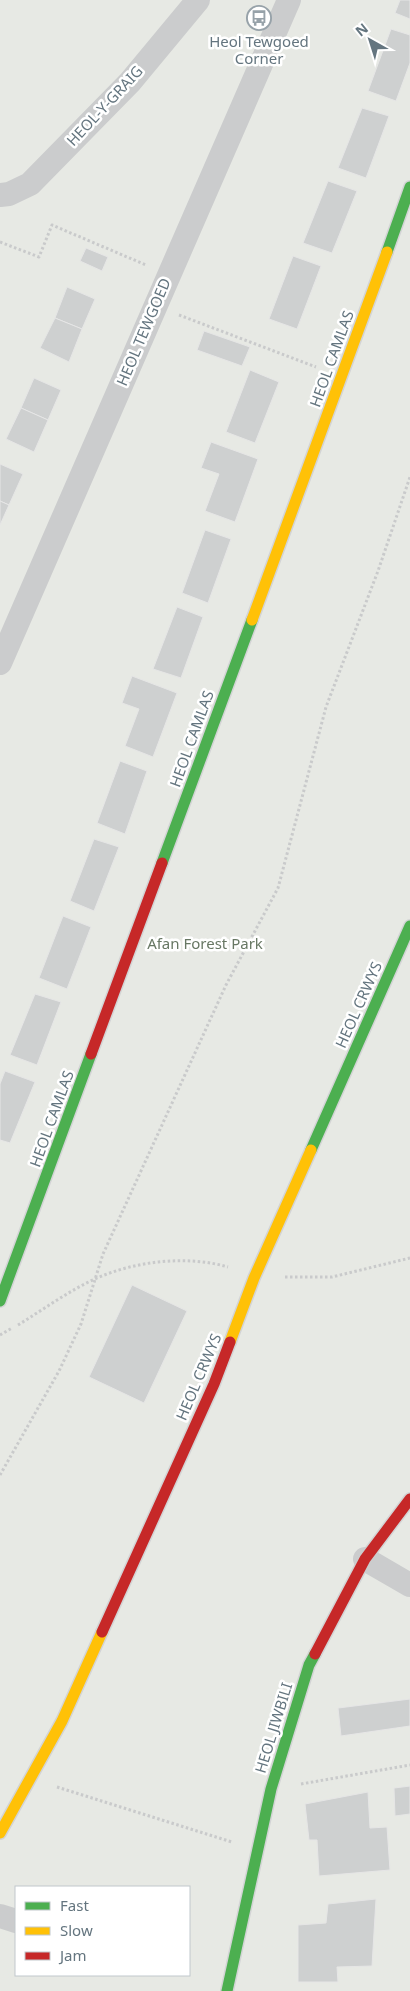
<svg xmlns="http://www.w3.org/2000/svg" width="410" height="1991" font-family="'Noto Sans',sans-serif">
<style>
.green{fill:#e7e9e4;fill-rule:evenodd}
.building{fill:#ced0d0;stroke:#e6e6e6}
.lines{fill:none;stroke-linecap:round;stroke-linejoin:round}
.fast-casing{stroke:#d3d4d5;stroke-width:14}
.slow-casing{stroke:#d3d4d5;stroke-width:14}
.jam-casing{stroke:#d3d4d5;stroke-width:14}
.path{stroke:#c9cacb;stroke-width:3;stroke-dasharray:2.5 2.5;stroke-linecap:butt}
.street{stroke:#cbcccd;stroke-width:24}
.fast{stroke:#4caf50;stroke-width:11}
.slow{stroke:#ffc107;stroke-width:11}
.jam{stroke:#c62828;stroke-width:11}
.labels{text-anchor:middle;stroke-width:5;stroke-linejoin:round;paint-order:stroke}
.poi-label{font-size:15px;fill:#64757f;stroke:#fff}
.street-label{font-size:15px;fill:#64757f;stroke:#fff}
.park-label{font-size:15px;fill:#677763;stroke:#fff}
</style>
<rect width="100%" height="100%" fill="#f7f7f6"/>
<path class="green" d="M0 0H410V1991H0ZM16 1887H189V1975H16Z"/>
<g class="building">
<path d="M400 0H410V19L395 13Z"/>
<path d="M391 29 410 35V63L396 101 368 91Z"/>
<path d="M362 108 389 116 366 178 338 168Z"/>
<path d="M328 181 357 191 332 253 303 243Z"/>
<path d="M86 248 108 257 102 271 80 261Z"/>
<path d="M293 256 321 266 297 329 269 319Z"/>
<path d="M67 287 95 299 82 329 55 318Z"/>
<path d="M55 318 82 329 69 362 40 348Z"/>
<path d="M204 331 250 347 242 366 197 350Z"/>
<path d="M250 370 279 382 255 443 226 432Z"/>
<path d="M34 378 61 390 48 420 21 408Z"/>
<path d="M21 408 48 420 34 452 6 439Z"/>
<path d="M211 442 258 459 235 522 205 511 219 474 201 468Z"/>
<path d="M0 464 23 474 9 505 0 501Z"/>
<path d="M0 501 9 505 0 525Z"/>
<path d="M205 530 231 539 208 603 182 593Z"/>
<path d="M177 607 203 617 181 678 153 669Z"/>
<path d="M132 676 177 693 153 757 125 746 139 709 122 703Z"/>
<path d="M120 761 147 771 125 834 97 823Z"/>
<path d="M94 839 119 847 94 911 70 901Z"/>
<path d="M63 916 91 927 67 989 39 978Z"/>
<path d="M35 994 61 1002 37 1065 10 1055Z"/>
<path d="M5 1071 35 1082 10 1143 0 1140V1084Z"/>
<path d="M132 1285 187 1311 144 1403 89 1377Z"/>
<path d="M410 1699V1726L341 1736 338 1708Z"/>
<path d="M410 1786V1814L395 1816 394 1788Z"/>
<path d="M368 1792 370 1828 387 1827 390 1870 319 1876 317 1840H309L305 1804Z"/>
<path d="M376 1899 372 1966 337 1967 338 1982H298V1925L326 1923 328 1904Z"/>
</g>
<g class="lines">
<defs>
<g id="fast">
<path d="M387 252 410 187"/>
<path d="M162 863 252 620"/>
<path d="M311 1150 410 926"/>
<path d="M0 1301 91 1054"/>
<path d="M227 1991 271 1789 309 1665 315 1654"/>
</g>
<g id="slow">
<path d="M252 620 387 252"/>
<path d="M230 1342 254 1278 311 1150"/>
<path d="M0 1833 62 1721 102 1632"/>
</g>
<g id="jam">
<path d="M91 1054 162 863"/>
<path d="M102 1632 214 1384 230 1342"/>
<path d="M315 1654 365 1559 410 1499"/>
</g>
</defs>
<use href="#fast" class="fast-casing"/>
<use href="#slow" class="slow-casing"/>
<use href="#jam" class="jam-casing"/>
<g class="path">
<path d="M0 242 39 257 52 225 146 265"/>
<path d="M179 315 316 367"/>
<path d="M285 1277H332L410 1258"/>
<path d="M18 1325C44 1309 70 1290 97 1278 136 1261 187 1255 228 1267"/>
<path d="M0 1335 12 1328"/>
<path d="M0 1475 59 1371 81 1324 103 1254 226 985 278 888 326 707 378 571 410 477"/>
<path d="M301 1784 410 1765"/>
<path d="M57 1787 232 1842"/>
</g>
<g class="street">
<path d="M0 195 9 194 30 184 130 82 198 0"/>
<path d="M0 663 289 0"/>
<path d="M365 1559 410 1585"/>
<path d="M0 1916 16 1921"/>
</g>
<use href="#fast" class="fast"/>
<use href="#slow" class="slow"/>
<use href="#jam" class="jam"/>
</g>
<defs>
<symbol id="bus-ring" viewBox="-11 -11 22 22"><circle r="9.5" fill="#fff" stroke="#97a2a9" stroke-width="1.5"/><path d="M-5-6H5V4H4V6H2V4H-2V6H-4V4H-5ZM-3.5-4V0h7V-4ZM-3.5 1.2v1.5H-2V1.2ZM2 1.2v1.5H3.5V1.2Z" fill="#97a2a9"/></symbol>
</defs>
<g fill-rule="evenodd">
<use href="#bus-ring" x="245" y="4" width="28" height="28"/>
</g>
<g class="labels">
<g class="poi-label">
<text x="259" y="47">Heol Tewgoed<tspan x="259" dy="17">Corner</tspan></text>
</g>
<g class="street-label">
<text transform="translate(105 106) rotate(-47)" y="5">HEOL-Y-GRAIG</text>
<text transform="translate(144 332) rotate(-67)" y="5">HEOL TEWGOED</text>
<text transform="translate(332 359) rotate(-70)" y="5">HEOL CAMLAS</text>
<text transform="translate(192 739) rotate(-70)" y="5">HEOL CAMLAS</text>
<text transform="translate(359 1005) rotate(-66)" y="5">HEOL CRWYS</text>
<text transform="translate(52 1119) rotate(-70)" y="5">HEOL CAMLAS</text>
<text transform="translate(199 1377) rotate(-67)" y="5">HEOL CRWYS</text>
<text transform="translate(274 1728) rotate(-73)" y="5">HEOL JIWBILI</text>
</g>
<g class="park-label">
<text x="205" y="949">Afan Forest Park</text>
</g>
</g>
<rect x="15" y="1886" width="175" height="90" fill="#ffffff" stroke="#c1c8cc"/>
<rect x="25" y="1902" width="25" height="8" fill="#4caf50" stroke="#c1c8cc"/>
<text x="60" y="1911" font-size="15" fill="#64757f">Fast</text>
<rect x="25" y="1927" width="25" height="8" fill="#ffc107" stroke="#c1c8cc"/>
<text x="60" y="1936" font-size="15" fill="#64757f">Slow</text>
<rect x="25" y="1952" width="25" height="8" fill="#c62828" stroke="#c1c8cc"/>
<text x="60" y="1961" font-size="15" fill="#64757f">Jam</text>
<g transform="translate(370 40) rotate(321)" stroke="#ffffff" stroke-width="4" paint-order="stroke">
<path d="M0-4L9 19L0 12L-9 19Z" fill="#64757f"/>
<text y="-8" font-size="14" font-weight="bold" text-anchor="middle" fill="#64757f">N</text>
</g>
</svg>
